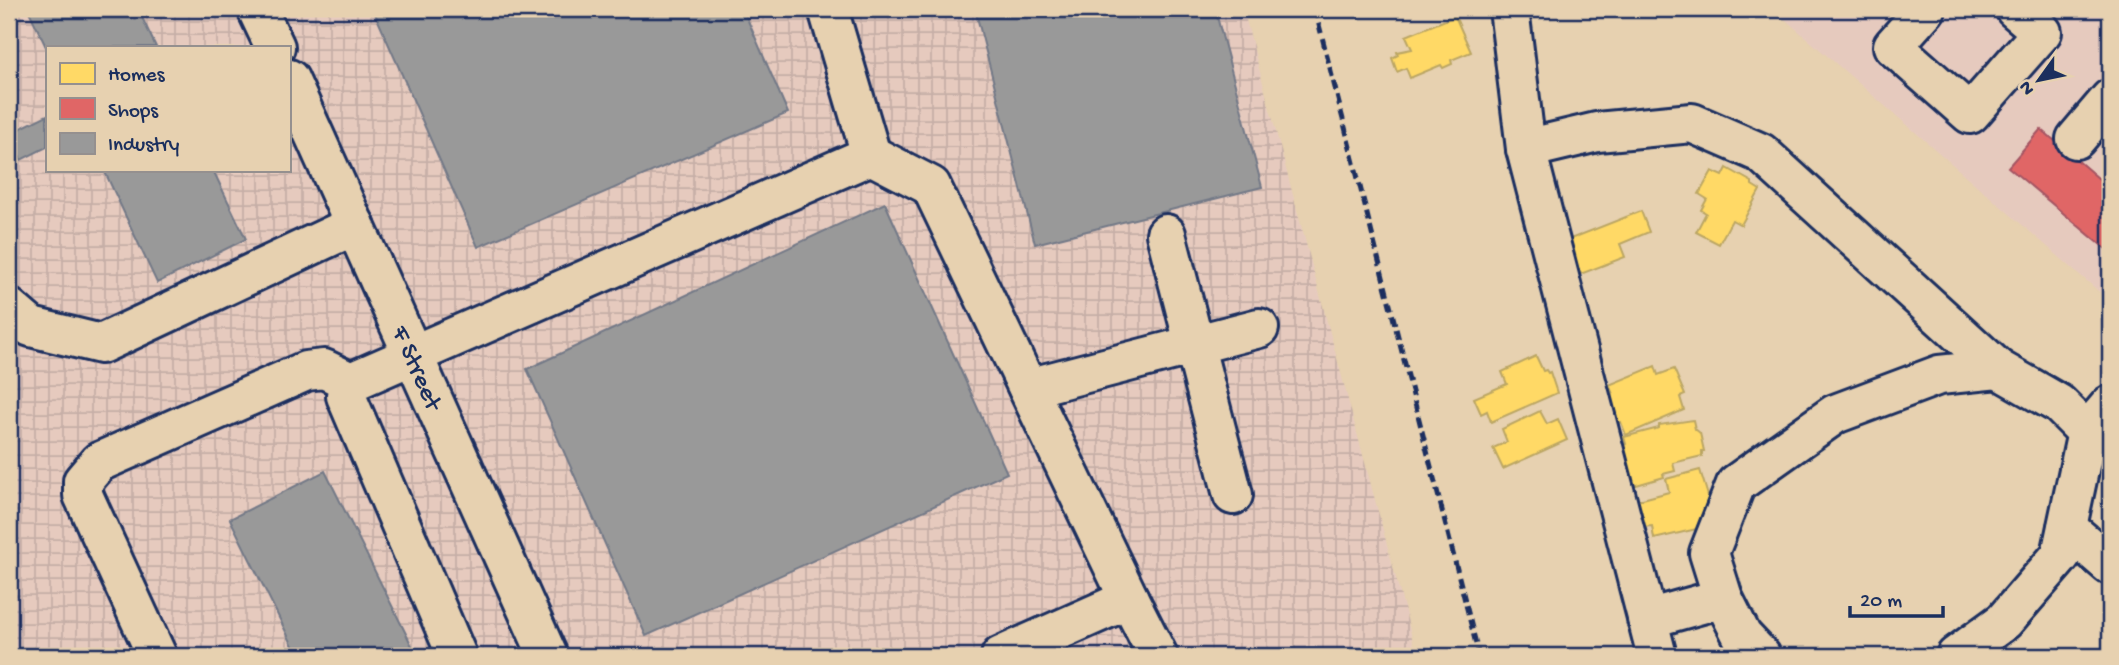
<svg xmlns="http://www.w3.org/2000/svg" width="2119" height="665" font-family="'Gochi Hand',sans-serif">
<style>
.built{fill:#e6cabe}
.industrial{fill:url(#industrial-grid);fill-rule:evenodd}
.homes{fill:#ffd966;stroke:#bba664;stroke-width:2}
.shops{fill:#e06666;stroke:#a55664;stroke-width:2}
.industry{fill:#999;stroke:#737987;stroke-width:2}
.lines{fill:none;stroke-linecap:round;stroke-linejoin:round}
.minor-casing{stroke:#1b2f5e;stroke-width:44}
.minor{stroke:#e7d1b0;stroke-width:38}
.rail{stroke:#1b2f5e;stroke-width:5;stroke-dasharray:10 5;stroke-linecap:butt}
.labels{text-anchor:middle;stroke-width:7;stroke-linejoin:round;paint-order:stroke}
.street-label{font-size:26px;fill:#1b2f5e;stroke:#e7d1b0}
</style>
<defs>
<pattern id="industrial-grid" width="8" height="8" patternUnits="userSpaceOnUse" patternTransform="scale(1.75)"><rect width="8" height="8" fill="#e6cabe"/><path d="M0 4h8M4 0v8" fill="none" stroke="#c5aea6"/></pattern>
</defs>
<rect width="100%" height="100%" fill="#e7d1b0"/>
<filter id="ink" filterUnits="userSpaceOnUse"><feTurbulence type="fractalNoise" baseFrequency=".0143" numOctaves="2"/><feDisplacementMap in="SourceGraphic" scale="14" xChannelSelector="R" yChannelSelector="G"/><feConvolveMatrix kernelMatrix="1 2 1 2 8 2 1 2 1" color-interpolation-filters="sRGB"/></filter>
<g filter="url(#ink)">
<path class="built" d="M1773 9H2110V301Z"/>
<path class="industrial" d="M9 9H1243L1417 656H9ZM47 47H289V170H47Z"/>
<g class="homes">
<path d="M1455 16 1471 52 1451 60 1452 64 1443 68 1441 65 1410 78 1406 68 1397 72 1392 58 1398 55 1397 52 1412 49 1406 36Z"/>
<path d="M1727 168 1752 182V185L1760 190 1741 225 1732 220 1719 244 1696 232 1706 213 1701 210 1707 199 1699 194 1712 171 1723 176Z"/>
<path d="M1641 211 1649 232 1620 244 1625 257 1578 275 1565 241Z"/>
<path d="M1536 356 1543 371 1546 370 1548 373 1550 372 1557 393 1491 422 1487 411 1481 414 1474 398 1507 384 1502 372Z"/>
<path d="M1655 366 1658 375 1674 369 1685 395 1680 397 1684 410 1626 435 1621 422 1614 425 1603 398 1613 394 1609 385Z"/>
<path d="M1540 411 1547 424 1558 419 1567 440 1503 469 1493 448 1507 442 1502 429Z"/>
<path d="M1693 420 1695 429 1700 433 1704 451H1702V456L1673 463 1675 471 1663 474 1664 477 1633 486 1630 473 1627 474 1621 446 1626 444 1624 437 1659 428V425Z"/>
<path d="M1700 470 1713 512 1703 515 1705 527 1654 539 1652 526 1642 527 1635 501 1669 492 1666 479Z"/>
</g>
<path class="shops" d="M2041 129 2105 184 2110 178V244L2106 249 2008 167Z"/>
<g class="industry">
<path d="M28 9H138L156 47H47V49Z"/>
<path d="M373 9H743L788 113 478 247Z"/>
<path d="M975 9H1215L1262 187 1035 244Z"/>
<path d="M47 115V147L21 160 9 134Z"/>
<path d="M104 170H213L246 239 157 283Z"/>
<path d="M885 203 1007 473 646 636 527 369Z"/>
<path d="M325 471 417 656H314L312 652 298 656 230 519Z"/>
</g>
<g class="lines">
<defs>
<g id="minor">
<path d="M257 9 275 47"/>
<path d="M1509 9 1526 149"/>
<path d="M1926 9 1893 46 1970 114 2042 32 2015 9"/>
<path d="M289 79 548 656"/>
<path d="M2076 139 2110 99"/>
<path d="M871 155 931 186 1129 599 1001 656"/>
<path d="M1166 234 1233 495"/>
<path d="M9 308 31 327 101 344 355 225"/>
<path d="M1028 388 1259 328"/>
<path d="M2067 528 2110 565"/>
<path d="M1129 599 1158 656"/>
<path d="M1647 619 1723 598"/>
<path d="M157 656 83 495V481L99 462 306 371 324 369 351 382"/>
<path d="M457 656 346 396 351 382 871 155 828 9"/>
<path d="M1657 656 1526 149 1597 132 1692 123 1761 153 1998 369"/>
<path d="M1761 656 1742 636 1723 598 1709 553 1736 484 1835 414 1939 375 1998 369 2059 404 2087 432"/>
<path d="M1956 656 2004 621 2061 555 2087 432 2110 405"/>
</g>
</defs>
<use href="#minor" class="minor-casing"/>
<use href="#minor" class="minor"/>
<path class="rail" d="M1315 9 1479 656"/>
</g>
</g>
<g class="labels">
<g class="street-label">
<text transform="translate(419 367) rotate(66)" y="9">F Street</text>
</g>
</g>
<rect width="2119" height="665" fill="none" stroke="#e7d1b0" stroke-width="35"/>
<rect x="18" y="18" width="2084" height="630" fill="none" stroke="#1b2f5e" stroke-width="2.5" filter="url(#ink)"/>
<rect x="46" y="46" width="245" height="126" fill="#e7d1b0" stroke="#95908f" stroke-width="2"/>
<rect x="60" y="63" width="35" height="21" fill="#ffd966" stroke="#95908f" stroke-width="2"/>
<text x="108" y="80" font-size="21" fill="#1b2f5e">Homes</text>
<rect x="60" y="98" width="35" height="21" fill="#e06666" stroke="#95908f" stroke-width="2"/>
<text x="108" y="116" font-size="21" fill="#1b2f5e">Shops</text>
<rect x="60" y="133" width="35" height="21" fill="#999999" stroke="#95908f" stroke-width="2"/>
<text x="108" y="150" font-size="21" fill="#1b2f5e">Industry</text>
<g transform="translate(2039 80) rotate(237)" stroke="#e7d1b0" stroke-width="5" paint-order="stroke">
<path d="M0-5L12 26L0 18L-12 26Z" fill="#1b2f5e"/>
<text y="-10" font-size="19" font-weight="bold" text-anchor="middle" fill="#1b2f5e">N</text>
</g>
<path d="M1850 606v10h93v-10" fill="none" stroke="#1b2f5e" stroke-width="3.5"/>
<text x="1860" y="606" font-size="21" fill="#1b2f5e" stroke="#e7d1b0" stroke-width="5" paint-order="stroke">20 m</text>
</svg>
